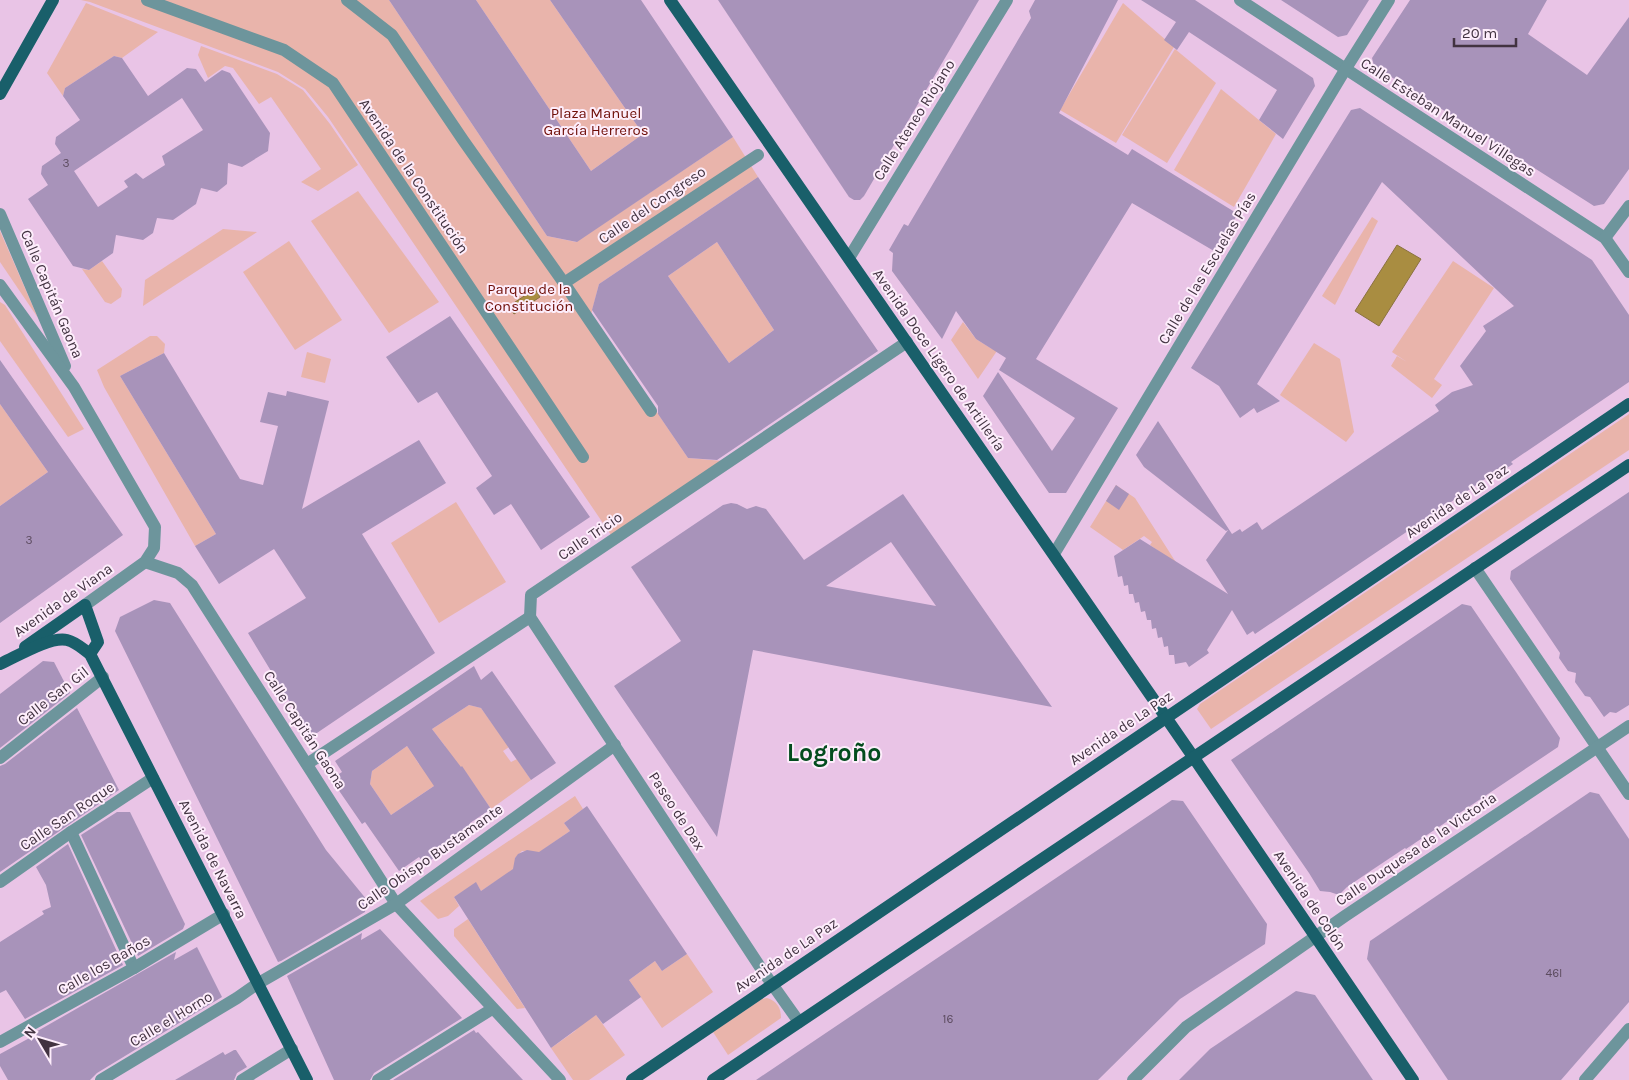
<svg xmlns="http://www.w3.org/2000/svg" width="1629" height="1080" font-family="Karla,sans-serif">
<style>
.green{fill:#e9b4ab}
.water{fill:#a98d41;stroke:#8a7241}
.building{fill:#a893ba;fill-rule:evenodd}
.lines{fill:none;stroke-linecap:round;stroke-linejoin:round}
.minor{stroke:#6d959c;stroke-width:12}
.major{stroke:#195f6a;stroke-width:12}
.labels{text-anchor:middle;stroke-width:4;stroke-linejoin:round;paint-order:stroke}
.number-label{font-size:12px;fill:#5c4b5f}
.park-label{font-size:15px;fill:#6e0d07;stroke:#fdedfb}
.street-label{font-size:15px;fill:#423341;stroke:#fdedfb}
.town-label{font-size:25px;font-weight:bold;fill:#034c1e;stroke:#fdedfb}
</style>
<rect width="100%" height="100%" fill="#e9c4e6"/>
<g class="green">
<path d="M81 0H389L547 236 576 242 733 137 758 177 599 284 591 315 688 458 724 461 611 535 328 117 305 89 278 72 90 2Z"/>
<path d="M476 0H550L643 134 591 171Z"/>
<path d="M86 3 158 32 122 58 114 56 65 88 63 96 47 73Z"/>
<path d="M1123 3 1174 47 1116 143 1060 110Z"/>
<path d="M201 46 277 74 303 90 330 124 358 165 318 191 301 182 321 169 271 97 259 104 233 68 225 66 208 78 198 55Z"/>
<path d="M1175 49 1216 83 1167 163 1122 135Z"/>
<path d="M1221 89 1276 134 1234 207 1174 170Z"/>
<path d="M358 191 439 302 389 333 311 221Z"/>
<path d="M1372 217 1378 221 1335 305 1322 296Z"/>
<path d="M223 229 257 232 143 306 145 280Z"/>
<path d="M0 231 38 318 0 262Z"/>
<path d="M289 241 342 320 295 350 243 272Z"/>
<path d="M717 242 774 330 729 363 668 276Z"/>
<path d="M102 261 122 289 121 297 111 304 105 302 82 269 89 270Z"/>
<path d="M1453 261 1494 288 1434 379 1442 385 1432 398 1391 366 1397 356 1407 362 1392 352Z"/>
<path d="M0 302 5 305 84 429 68 437 0 341Z"/>
<path d="M963 322 976 339 992 349 1005 339 978 379 951 340Z"/>
<path d="M150 336H157L165 344 164 353 120 376 216 534 195 546 104 387 97 370Z"/>
<path d="M1314 343 1340 359 1354 432 1346 442 1280 395Z"/>
<path d="M307 352 331 359 325 383 301 377Z"/>
<path d="M0 404 48 472 0 506Z"/>
<path d="M1629 414V450L1211 729 1197 709 1200 704Z"/>
<path d="M1116 485 1135 498 1177 564 1150 545 1152 542 1144 536 1123 550 1090 527Z"/>
<path d="M456 502 506 582 439 623 391 543Z"/>
<path d="M469 705 481 708 509 747 503 751 511 762 517 759 531 780 491 809 462 767 391 815 370 784 372 771 407 746 419 764 445 746 432 729Z"/>
<path d="M575 796 583 809 564 823 570 831 537 854 532 851H522L515 858 516 868 481 891 476 883 454 897 459 906 448 916 438 919 420 901Z"/>
<path d="M468 919 525 1008 517 1009 454 936V929Z"/>
<path d="M687 954 713 992 662 1028 629 980 655 961 662 971Z"/>
<path d="M767 998C777 1001 781 1008 781 1018L728 1055 713 1032 762 999Z"/>
<path d="M591 1008 625 1055 589 1080H573L551 1048 575 1031Z"/>
</g>
<g class="water">
<path d="M1397 245 1421 259 1379 326 1355 311Z"/>
<path d="M535 289 540 297 514 314 509 306Z"/>
</g>
<g class="building">
<path d="M389 0H476L591 171 643 134 550 0H641L733 137 577 242 547 236Z"/>
<path d="M718 0H979L864 196 860 200H854L849 197Z"/>
<path d="M1035 0H1118L1059 113 1128 155 1132 149 1238 214 1214 251 1132 203 1036 359 1118 408 1066 493H1049L983 396 998 372 1052 451 1075 418 999 370 1006 358 976 339 956 311 942 339 892 271 893 253 889 250 904 224 908 226 1031 18 1029 11Z"/>
<path d="M1141 0H1195L1313 78 1315 86 1283 139 1259 120 1277 90 1189 32 1177 50 1164 40 1176 22Z"/>
<path d="M1281 0H1369L1347 35 1338 37Z"/>
<path d="M1410 0H1547L1528 34 1587 75 1629 17V169L1604 204 1594 206 1374 66 1372 58Z"/>
<path d="M114 56 122 58 148 96 187 68 196 69 205 82 222 70 230 73 270 133 268 151 242 167 228 163 227 184 217 192 201 188 196 204 173 220 157 218 153 233 143 240 116 235 113 253 89 270 73 266 28 199 48 185 41 174 42 166 61 153 55 144 56 137 80 120 63 96 65 88ZM182 98 203 130 162 156 165 165 143 179 136 173 124 181 128 187 98 207 74 171Z"/>
<path d="M1360 108 1592 260 1629 315V382L1511 462 1513 464 1495 476 1494 473 1255 634 1253 631 1247 635 1232 610 1207 650 1209 653 1189 667 1186 662 1175 664 1174 655H1169L1168 646 1164 647 1162 637 1158 638 1156 628 1152 629 1151 620H1147L1145 611 1141 612 1139 602 1135 603 1133 594H1129L1128 585 1124 586 1122 576 1118 577 1114 556 1140 539 1228 594 1206 560 1228 530 1226 531 1144 467 1136 455 1158 421 1232 534 1240 529 1242 532 1257 522 1262 530 1439 411 1435 405 1452 392 1473 385 1460 366 1486 331 1483 326 1514 306 1382 182 1257 384 1280 401 1257 413 1254 408 1240 418 1219 386 1191 368 1351 110Z"/>
<path d="M758 177 878 351 717 460 688 458 658 414V406L592 310 599 284ZM717 242 774 330 729 363 668 276Z"/>
<path d="M450 316 590 517 541 550 511 504 494 515 476 488 492 476 437 392 418 403 386 357Z"/>
<path d="M164 353 240 479 263 485 278 426 260 422 268 392 286 396 287 391 329 401 302 509 419 440 446 483 362 534 435 653 311 737 248 633 306 598 274 549 219 584 195 546 216 534 120 376Z"/>
<path d="M0 360 123 535 0 623V506L48 472 0 404Z"/>
<path d="M1116 485 1129 494 1119 510 1106 501Z"/>
<path d="M1629 492V705L1616 713 1610 712 1604 717 1590 697 1585 696 1575 682 1576 673 1568 671 1559 658 1560 653 1510 579 1511 571Z"/>
<path d="M903 494 1052 707 753 650 717 837 614 686 681 641 631 567 723 505 731 503 737 504 747 509 756 506 766 509 804 560ZM891 542 936 606 826 586Z"/>
<path d="M154 600 170 603 326 850 367 900 365 912 281 961 278 962 115 631 120 617Z"/>
<path d="M1462 604 1471 606 1516 672 1560 738 1558 747 1406 849 1405 848 1369 872 1347 887 1339 895 1330 892 1320 891 1309 873 1231 760Z"/>
<path d="M43 661 54 662 70 693 0 748V694Z"/>
<path d="M474 666 481 680 492 671 556 763 531 780 481 708 469 705 432 729 461 767 462 766 491 809 470 823 475 830 425 864 419 857 399 871 365 822 362 824 331 779 342 772 335 761ZM407 746 434 786 391 815 370 784 372 771Z"/>
<path d="M77 708 119 790 0 872V766L5 764Z"/>
<path d="M1590 792 1599 794 1629 839V1002L1561 1080H1448L1367 959 1370 941Z"/>
<path d="M1172 800 1183 801 1267 924 1265 944 1180 999 1098 1080H756Z"/>
<path d="M587 806 687 954 662 971 655 961 629 980 641 997 603 1024 596 1015 551 1048 454 897 476 882 481 891 513 869 515 858 518 854 527 850 539 852 570 831 564 823Z"/>
<path d="M117 812H130L185 924 183 929 138 956 81 835Z"/>
<path d="M68 844 123 965 25 1019 6 990 0 993V942L44 914 42 911 51 907 46 885 36 867Z"/>
<path d="M380 929 462 1018 374 1073 370 1080H334L287 976 362 933 361 940Z"/>
<path d="M197 947 222 997 97 1073 90 1080H8L0 1066V1054L35 1035 34 1033 176 952 174 960Z"/>
<path d="M1296 991 1315 995 1373 1080H1179L1210 1049Z"/>
<path d="M474 1030 476 1033 478 1032 523 1080H393Z"/>
<path d="M234 1050H236L247 1067 237 1073 234 1080H175L223 1052 225 1055Z"/>
</g>
<g class="lines">
<g class="minor">
<path d="M147 0 284 50 333 83 583 457"/>
<path d="M347 0 392 35 463 140 564 283 651 411"/>
<path d="M1240 0 1605 238 1629 272"/>
<path d="M0 214 65 366"/>
<path d="M1605 238 1629 206"/>
<path d="M849 258 1007 0"/>
<path d="M564 283 758 155"/>
<path d="M0 285 74 387 155 527 154 548 145 562 85 605"/>
<path d="M1054 554 1345 70 1389 0"/>
<path d="M145 562 178 573 192 585 396 904 560 1080"/>
<path d="M1475 568 1629 794"/>
<path d="M530 617 762 970 799 1022"/>
<path d="M530 617 531 595 907 342"/>
<path d="M0 758 103 677"/>
<path d="M307 764 530 617"/>
<path d="M71 832 134 968"/>
<path d="M0 882 71 832 153 778"/>
<path d="M0 1042 134 968 224 914"/>
<path d="M101 1080 237 998 257 984 396 904 615 745"/>
<path d="M242 1080 292 1049"/>
<path d="M378 1080 492 1009"/>
<path d="M1133 1080 1186 1027 1345 916 1629 726"/>
<path d="M1585 1080 1629 1029"/>
</g>
<g class="major">
<path d="M670 0 1194 758 1413 1080"/>
<path d="M0 94 53 0"/>
<path d="M25 647 85 605 98 642 90 654"/>
<path d="M0 664C16 657 50 636 67 640 76 642 83 649 90 654L307 1080"/>
<path d="M632 1080 1629 404"/>
<path d="M713 1080 1629 465"/>
</g>
</g>
<g class="labels">
<g class="number-label">
<text x="66" y="167">3</text>
<text x="29" y="544">3</text>
<text x="1554" y="977">46I</text>
<text x="948" y="1023">16</text>
</g>
<g class="park-label">
<text x="596" y="118">Plaza Manuel<tspan x="596" dy="17">García Herreros</tspan></text>
<text x="529" y="294">Parque de la<tspan x="529" dy="17">Constitución</tspan></text>
</g>
<g class="street-label">
<text transform="translate(1448 117) rotate(33)" y="5">Calle Esteban Manuel Villegas</text>
<text transform="translate(914 120) rotate(-58)" y="5">Calle Ateneo Riojano</text>
<text transform="translate(414 176) rotate(56)" y="5">Avenida de la Constitución</text>
<text transform="translate(652 205) rotate(-34)" y="5">Calle del Congreso</text>
<text transform="translate(1207 268) rotate(-59)" y="5">Calle de las Escuelas Pías</text>
<text transform="translate(52 294) rotate(67)" y="5">Calle Capitán Gaona</text>
<text transform="translate(939 360) rotate(55)" y="5">Avenida Doce Ligero de Artillería</text>
<text transform="translate(1457 501) rotate(-34)" y="5">Avenida de La Paz</text>
<text transform="translate(590 536) rotate(-34)" y="5">Calle Tricio</text>
<text transform="translate(63 600) rotate(-35)" y="5">Avenida de Viana</text>
<text transform="translate(53 696) rotate(-38)" y="5">Calle San Gil</text>
<text transform="translate(1121 728) rotate(-34)" y="5">Avenida de La Paz</text>
<text transform="translate(305 730) rotate(57)" y="5">Calle Capitán Gaona</text>
<text transform="translate(677 811) rotate(57)" y="5">Paseo de Dax</text>
<text transform="translate(67 816) rotate(-34)" y="5">Calle San Roque</text>
<text transform="translate(1416 849) rotate(-34)" y="5">Calle Duquesa de la Victoria</text>
<text transform="translate(430 857) rotate(-35)" y="5">Calle Obispo Bustamante</text>
<text transform="translate(213 859) rotate(63)" y="5">Avenida de Navarra</text>
<text transform="translate(1310 900) rotate(56)" y="5">Avenida de Colón</text>
<text transform="translate(786 955) rotate(-34)" y="5">Avenida de La Paz</text>
<text transform="translate(104 965) rotate(-30)" y="5">Calle los Baños</text>
<text transform="translate(171 1019) rotate(-31)" y="5">Calle el Horno</text>
</g>
<g class="town-label">
<text x="834" y="761">Logroño</text>
</g>
</g>
<g transform="translate(40 1040) rotate(308)" stroke="#fdedfb" stroke-width="4" paint-order="stroke">
<path d="M0-4L9 19L0 12L-9 19Z" fill="#423341"/>
<text y="-8" font-size="14" font-weight="bold" text-anchor="middle" fill="#423341">N</text>
</g>
<path d="M1454 38v8h62v-8" fill="none" stroke="#423341" stroke-width="2.5"/>
<text x="1462" y="38" font-size="15" fill="#423341" stroke="#fdedfb" stroke-width="4" paint-order="stroke">20 m</text>
</svg>
